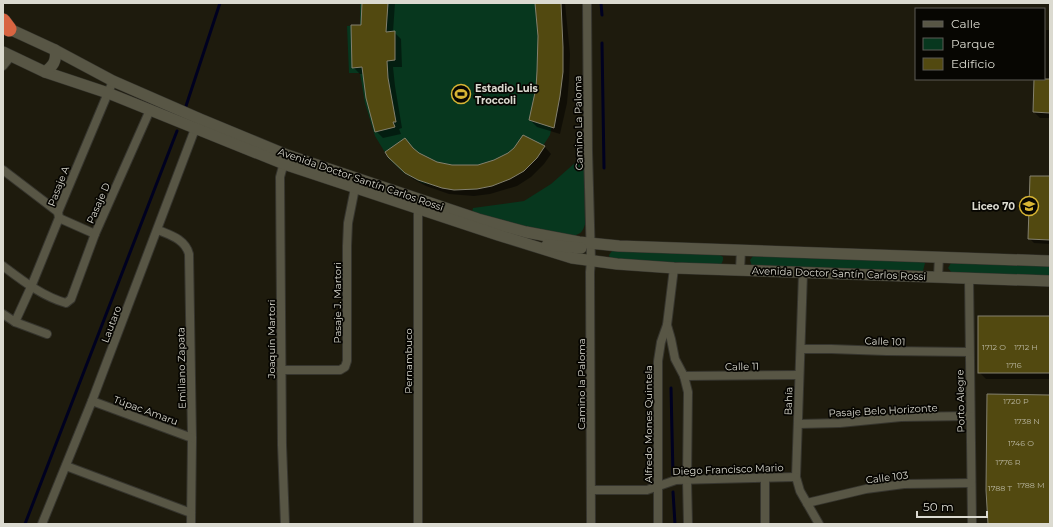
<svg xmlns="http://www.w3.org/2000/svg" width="1053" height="527" font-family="Montserrat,sans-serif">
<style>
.green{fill:#07371e}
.shadow{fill:#0007}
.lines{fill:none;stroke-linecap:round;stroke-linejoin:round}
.stream{stroke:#000120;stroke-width:3}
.building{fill:#524910;stroke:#83806e}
.street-casing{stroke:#36352e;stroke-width:10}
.secondary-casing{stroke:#36352e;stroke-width:12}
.highway-casing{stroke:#36352e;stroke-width:16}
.street{stroke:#585645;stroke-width:8}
.secondary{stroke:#585645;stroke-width:11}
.highway{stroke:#d86441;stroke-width:15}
.labels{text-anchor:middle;stroke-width:3.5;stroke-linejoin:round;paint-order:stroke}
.number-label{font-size:8px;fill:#b9b6a0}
.poi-label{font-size:10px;font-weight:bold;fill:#dbdad0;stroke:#070602;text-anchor:start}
.street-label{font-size:10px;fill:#dbdad0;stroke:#070602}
</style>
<rect width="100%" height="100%" fill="#1e1b0d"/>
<g class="green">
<path d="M360 3H558L560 85 550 135 533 161 491 186 472 190 450 189 422 183 404 173 389 159 375 136 365 103 360 73H349L347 26 360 25Z"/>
<path d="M584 155 585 224C583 232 580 235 571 236L525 227 472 212 473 208 524 201 551 184Z"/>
<path d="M615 250 720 255 723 257V260L721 265H719L610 259 609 255 612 251Z"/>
<path d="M753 256 923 261 925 263 923 271 752 266 750 260Z"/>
<path d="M951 263 1050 266V277L952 273 948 268Z"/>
</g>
<g class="shadow">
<path d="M363 3H395L393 32H394L401 39 402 67H393L395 86 402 128 399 129 401 134 383 138 376 131 364 74H360L353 67 362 26Z"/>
<path d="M536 3H565L570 54 569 80 567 103 560 134 537 127 530 120 537 88 539 36Z"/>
<path d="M1046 30H1050V118H1040L1034 112 1035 79H1044Z"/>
<path d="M524 137 545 147 551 154 544 164 531 177 517 186 490 194 474 196 449 194 426 186 413 179 396 163 405 139 415 151 428 159 445 165 478 166 502 157 515 148Z"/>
<path d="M1050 177V244L1034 243 1029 238Z"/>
<path d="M1050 317V379H986L979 372Z"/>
</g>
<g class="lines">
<g class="stream">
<path d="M601 3 602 15"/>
<path d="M602 43 604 168"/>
<path d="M186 106 220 3"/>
<path d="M671 388 673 475"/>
<path d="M673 492 675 524"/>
<path d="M25 524 177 131"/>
</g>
</g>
<g class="building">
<path d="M362 3H388L386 32 395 31V60L387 61 388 78 396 122H393L395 127 375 132 366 98 362 67 352 68 351 25H361Z"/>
<path d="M535 3H561L563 47V72L560 96 554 128 529 120 536 88 537 71 538 36Z"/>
<path d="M1034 79H1050V113L1033 112Z"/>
<path d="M523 135 545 146 537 158 524 171 510 179 492 186 477 189 454 190 442 188 418 180 405 173 388 157 385 152 405 138 413 148 419 153 437 162 452 165H478L494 160 508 153 514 148Z"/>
<path d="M1030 176H1050V240L1028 239Z"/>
<rect x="978" y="316" width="72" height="57"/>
<path d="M987 394 1050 395V524H988L986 490Z"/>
</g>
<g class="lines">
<defs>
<g id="street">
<path d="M587 3 588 151 591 261 590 272 591 524"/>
<path d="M3 66 11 56"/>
<path d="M285 159 280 177 282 445 285 524"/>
<path d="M3 170 58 212"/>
<path d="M418 205V524"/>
<path d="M59 218 95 234"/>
<path d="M158 230C170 235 185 239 189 254L192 438 191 524"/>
<path d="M3 266C23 281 42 296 66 303L71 299 95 234 150 110"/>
<path d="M674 268 667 325 671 339 675 359 684 376 688 392 687 480 688 524"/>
<path d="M740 270 741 250"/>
<path d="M803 273 796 477 800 491 819 524"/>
<path d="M938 277 939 257"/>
<path d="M969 278 972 524"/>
<path d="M3 314 15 322 47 334"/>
<path d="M15 322 31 287 59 218 58 212 113 81"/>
<path d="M801 349H831L886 351 969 352"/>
<path d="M281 370H340L345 367 347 361V246L348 223 355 188 353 182"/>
<path d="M684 376 799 375"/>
<path d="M92 401 192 438"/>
<path d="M798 424 840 423 901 417 970 416"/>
<path d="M66 466 191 513"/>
<path d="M592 490H647L676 480 796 477"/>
<path d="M807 503 866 489 904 484 971 483"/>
<path d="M42 524 92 401 195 129"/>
<path d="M658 524V361L661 342 667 325"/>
<path d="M765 524V477"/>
</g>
<g id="secondary">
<path d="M3 26 55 50 113 81 200 119 287 155 478 219 526 232 579 242 619 246 1050 261"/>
<path d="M3 52 45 72 108 93 284 164 498 235 572 258 617 264 674 268 1050 281"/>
<path d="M45 72C53 66 57 61 55 50"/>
<path d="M547 245 581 248"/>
</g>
<path id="highway" d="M3 21 9 29"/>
</defs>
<use href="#street" class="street-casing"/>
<use href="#secondary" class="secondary-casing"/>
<use href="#highway" class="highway-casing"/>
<use href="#street" class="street"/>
<use href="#secondary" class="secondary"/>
<use href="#highway" class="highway"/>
</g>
<defs>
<symbol id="stadium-ring" viewBox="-11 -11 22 22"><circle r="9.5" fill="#070602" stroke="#d7b434" stroke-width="1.5"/><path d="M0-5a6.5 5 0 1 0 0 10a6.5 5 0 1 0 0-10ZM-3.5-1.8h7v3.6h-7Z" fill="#d7b434"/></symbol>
<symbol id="school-ring" viewBox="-11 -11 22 22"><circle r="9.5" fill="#070602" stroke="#d7b434" stroke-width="1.5"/><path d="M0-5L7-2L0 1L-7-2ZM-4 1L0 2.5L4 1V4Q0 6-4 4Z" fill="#d7b434"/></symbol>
</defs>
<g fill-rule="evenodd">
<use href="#stadium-ring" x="450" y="83" width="22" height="22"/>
<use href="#school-ring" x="1018" y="195" width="22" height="22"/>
</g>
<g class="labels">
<g class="number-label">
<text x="994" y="350">1712 O</text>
<text x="1026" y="350">1712 H</text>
<text x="1014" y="368">1716</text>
<text x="1016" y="404">1720 P</text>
<text x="1027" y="424">1738 N</text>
<text x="1021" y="446">1746 O</text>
<text x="1008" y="465">1776 R</text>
<text x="1031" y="488">1788 M</text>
<text x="1000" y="491">1788 T</text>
</g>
<g class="poi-label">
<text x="475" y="92">Estadio Luis<tspan x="475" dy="12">Troccoli</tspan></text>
<text x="1015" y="210" text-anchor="end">Liceo 70</text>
</g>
<g class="street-label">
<text transform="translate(578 123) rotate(-91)" y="4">Camino La Paloma</text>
<text transform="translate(361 179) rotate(19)" y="4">Avenida Doctor Santín Carlos Rossi</text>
<text transform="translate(58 186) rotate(-69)" y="4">Pasaje A</text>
<text transform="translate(98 203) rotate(-66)" y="4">Pasaje D</text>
<text transform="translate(839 273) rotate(2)" y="4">Avenida Doctor Santín Carlos Rossi</text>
<text transform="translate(337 303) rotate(-90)" y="4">Pasaje J. Martori</text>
<text transform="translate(111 324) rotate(-69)" y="4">Lautaro</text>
<text transform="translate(271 339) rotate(-90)" y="4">Joaquín Martori</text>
<text transform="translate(885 341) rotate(2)" y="4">Calle 101</text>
<text transform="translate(408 361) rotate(-90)" y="4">Pernambuco</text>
<text transform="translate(742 366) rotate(-1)" y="4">Calle 11</text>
<text transform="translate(181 368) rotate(-91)" y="4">Emiliano Zapata</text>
<text transform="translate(581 384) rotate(-90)" y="4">Camino la Paloma</text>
<text transform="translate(788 401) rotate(-88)" y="4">Bahía</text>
<text transform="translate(960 401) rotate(-91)" y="4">Porto Alegre</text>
<text transform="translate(146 410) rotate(20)" y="4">Túpac Amaru</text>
<text transform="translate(883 410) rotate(-3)" y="4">Pasaje Belo Horizonte</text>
<text transform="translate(648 424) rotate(-90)" y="4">Alfredo Mones Quintela</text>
<text transform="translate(728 469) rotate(-2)" y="4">Diego Francisco Mario</text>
<text transform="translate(887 477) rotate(-7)" y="4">Calle 103</text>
</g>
</g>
<rect width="1053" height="527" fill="none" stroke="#dbdad0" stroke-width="8"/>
<rect x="915" y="8" width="130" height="72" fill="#070602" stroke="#5c5b54"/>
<rect x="923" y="21" width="20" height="6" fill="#585645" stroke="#5c5b54"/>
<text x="951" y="28" font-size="12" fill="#dbdad0">Calle</text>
<rect x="923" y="38" width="20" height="12" fill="#07371e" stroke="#5c5b54"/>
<text x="951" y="48" font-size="12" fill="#dbdad0">Parque</text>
<rect x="923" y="58" width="20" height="12" fill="#524910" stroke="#5c5b54"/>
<text x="951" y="68" font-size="12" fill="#dbdad0">Edificio</text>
<path d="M917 511v6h70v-6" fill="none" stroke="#dbdad0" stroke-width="2"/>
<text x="923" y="511" font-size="12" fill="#dbdad0" stroke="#070602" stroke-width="3" paint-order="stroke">50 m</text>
</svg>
